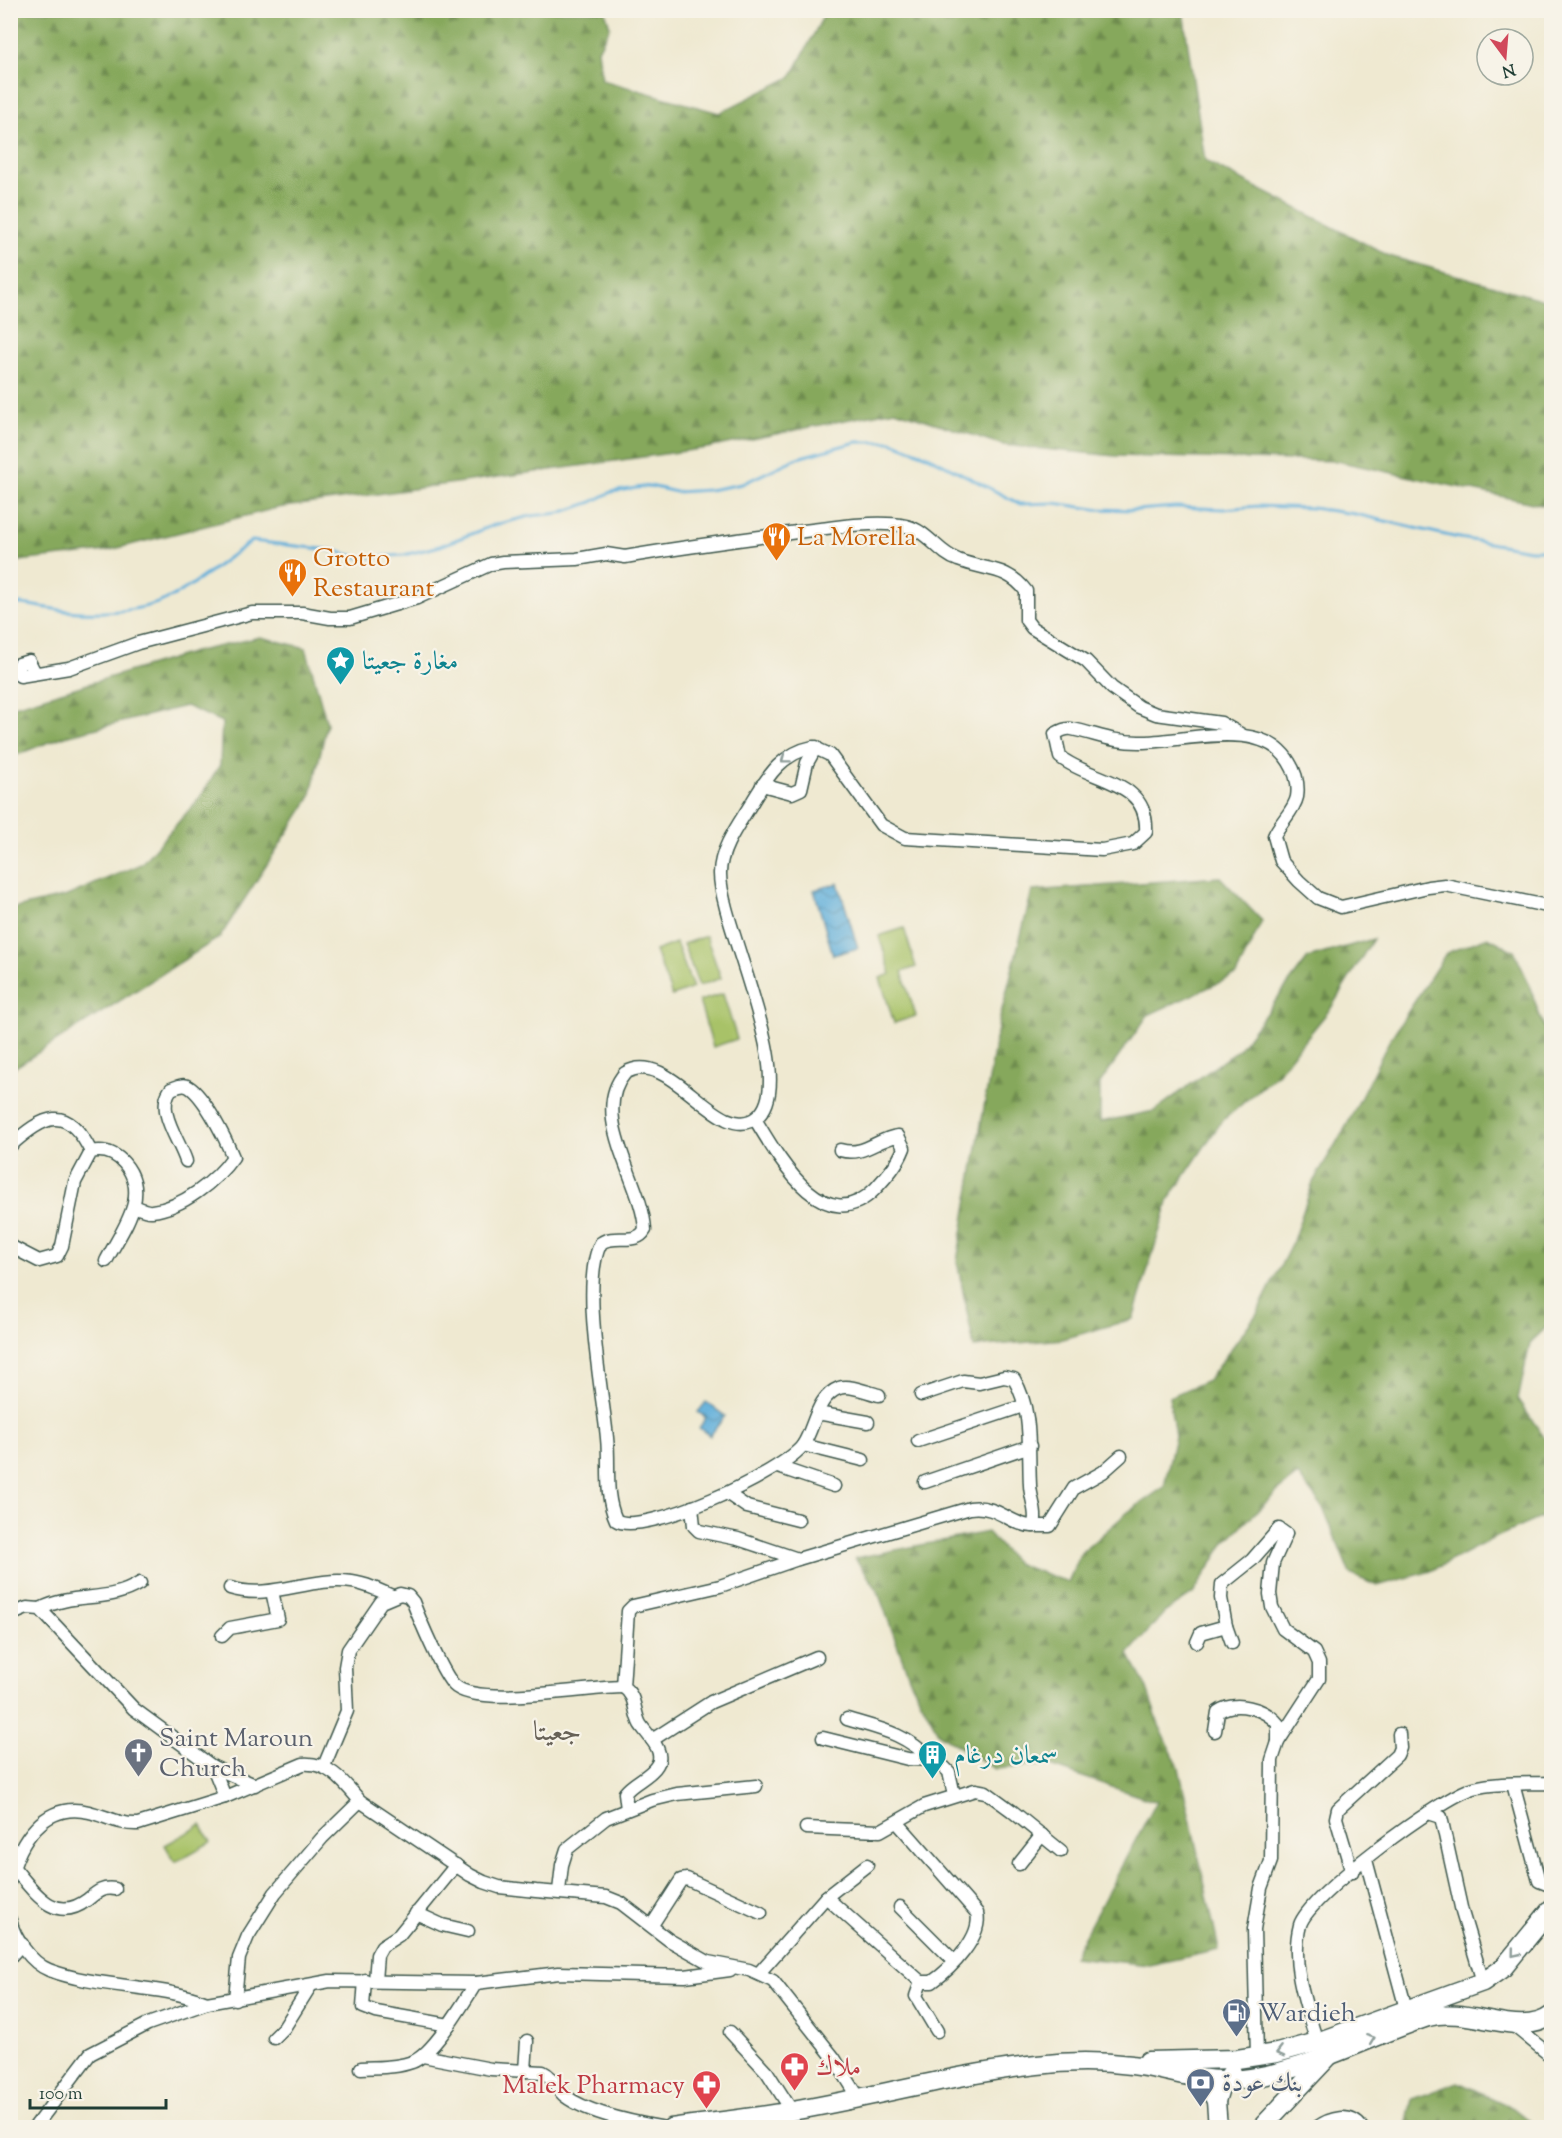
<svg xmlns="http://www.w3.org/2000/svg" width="1562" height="2138" font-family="'Sorts Mill Goudy',Amiri,serif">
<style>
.forest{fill:url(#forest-firs);stroke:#527248;stroke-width:1.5}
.garden{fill:#a8c268;stroke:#64804e;stroke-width:1.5}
.water{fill:url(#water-waves);stroke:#407687;stroke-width:1.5}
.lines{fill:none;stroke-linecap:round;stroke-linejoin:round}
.stream{stroke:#60afda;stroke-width:3}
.minor-casing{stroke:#3e574c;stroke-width:15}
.highway-casing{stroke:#3e574c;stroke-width:21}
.minor{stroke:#fff;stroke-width:12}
.highway{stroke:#fff;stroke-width:18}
.oneway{stroke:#8f9e9a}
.labels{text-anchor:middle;stroke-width:4.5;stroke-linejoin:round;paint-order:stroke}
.food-label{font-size:26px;fill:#c56008;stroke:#f7f3e8;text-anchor:start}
.culture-label{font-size:26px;fill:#0d838f;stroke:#f7f3e8;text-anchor:start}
.worship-label{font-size:26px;fill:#5b616d;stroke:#f7f3e8;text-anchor:start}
.service-label{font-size:26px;fill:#4e5e75;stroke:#f7f3e8;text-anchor:start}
.health-label{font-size:26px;fill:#be3a42;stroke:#f7f3e8;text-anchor:start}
.quarter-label{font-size:28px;fill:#676157;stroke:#f7f3e8}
</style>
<defs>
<pattern id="forest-firs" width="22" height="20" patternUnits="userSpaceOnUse" patternTransform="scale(1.5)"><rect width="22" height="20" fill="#86a85c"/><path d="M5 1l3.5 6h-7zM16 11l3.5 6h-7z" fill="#6d8a4d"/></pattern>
<pattern id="water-waves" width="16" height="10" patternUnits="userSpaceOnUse" patternTransform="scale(1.5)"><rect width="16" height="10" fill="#60afda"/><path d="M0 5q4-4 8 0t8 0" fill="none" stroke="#4f90b2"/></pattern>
</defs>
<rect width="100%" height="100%" fill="#f7f3e8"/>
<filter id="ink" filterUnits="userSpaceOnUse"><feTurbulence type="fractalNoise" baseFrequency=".0167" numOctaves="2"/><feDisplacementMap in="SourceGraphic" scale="12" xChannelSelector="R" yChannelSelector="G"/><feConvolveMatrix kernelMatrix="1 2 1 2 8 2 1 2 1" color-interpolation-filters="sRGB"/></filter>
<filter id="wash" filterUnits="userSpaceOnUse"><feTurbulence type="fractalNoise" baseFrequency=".008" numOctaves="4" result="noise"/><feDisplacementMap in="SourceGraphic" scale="24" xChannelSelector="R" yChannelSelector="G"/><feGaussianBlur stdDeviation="1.35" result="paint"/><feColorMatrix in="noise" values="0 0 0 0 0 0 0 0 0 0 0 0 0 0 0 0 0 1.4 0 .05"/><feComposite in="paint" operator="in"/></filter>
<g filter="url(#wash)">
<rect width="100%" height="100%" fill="#efe9d1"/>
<g class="forest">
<path d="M10 11H605L610 27 598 50 602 80 719 113 791 77 826 11H1183L1205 161 1389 256 1551 302V507L1337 461 1115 456 1003 445 895 410 707 448 277 508 106 551 11 562Z"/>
<path d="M260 637 306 648 327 724 310 798 220 937 11 1070V909L67 896 141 864 199 799 220 765 222 722 186 706 65 736 11 757V707L194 652Z"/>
<path d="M1220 877 1262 921 1236 975 1148 1015 1100 1083V1122L1154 1111 1239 1049 1308 958 1373 939 1331 1008 1277 1074 1221 1122 1169 1199 1133 1319 1063 1339 974 1347 957 1261 999 1022 1032 891Z"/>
<path d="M1488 937 1514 951 1527 979 1551 1048V1323L1530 1343 1518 1400 1551 1447V1509L1547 1515 1492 1539 1431 1571 1377 1586 1350 1574 1323 1508 1298 1475 1281 1488 1225 1542 1193 1594 1165 1612 1128 1654 1146 1686 1159 1725 1179 1768 1219 1950 1149 1965 1073 1957 1156 1802 1048 1765 995 1769 939 1734 910 1680 877 1589 855 1558 987 1532 1017 1564 1068 1582 1081 1553 1128 1512 1164 1487 1175 1436 1169 1397 1208 1380 1256 1315 1293 1241 1313 1182 1347 1125 1389 1041 1446 953Z"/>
<path d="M1458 2082 1513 2108 1537 2127H1406L1412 2099Z"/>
</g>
<g class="garden">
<path d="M904 928 916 967 902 972 916 1016 894 1023 880 978 891 974 879 936Z"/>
<path d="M706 936 721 978 699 986 683 944Z"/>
<path d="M676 943 693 988 672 996 655 951Z"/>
<path d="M723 994 737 1039 713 1047 699 1001Z"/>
<path d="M201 1825 211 1842 175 1862 165 1845Z"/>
</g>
<g class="water">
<path d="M838 883 858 948 833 955 814 890Z"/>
<path d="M706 1402 725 1416 710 1436 699 1428 706 1418 698 1412Z"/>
</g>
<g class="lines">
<path class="stream" d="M10 603C33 604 56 611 79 612 106 613 140 611 165 600 197 585 223 560 252 541L331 550 362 558 404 555 440 546 494 525 531 516 560 513 592 502 611 492 650 486 676 492 709 490 742 484 797 458 857 442H892L928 456 1020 504 1055 503 1094 509 1137 510 1176 507 1223 509 1258 506 1312 508 1355 514 1454 537 1530 550H1552"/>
</g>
</g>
<g filter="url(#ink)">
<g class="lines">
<defs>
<g id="minor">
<path d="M35 673 29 661 19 664 20 676 69 668 138 643 252 613H302L330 618H350L417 598 491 564 503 562 577 559 606 554 625 557C682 547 739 540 797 532 828 528 875 520 906 526 928 531 938 553 958 560 986 571 1007 566 1026 591V620L1032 628 1086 661 1112 688 1139 707 1156 714 1221 723 1242 735"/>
<path d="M762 785 792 793 801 789 807 763 816 747"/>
<path d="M755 1119C778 1157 824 1241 875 1189 887 1176 898 1164 904 1148L898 1136C876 1139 864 1157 840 1150"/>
<path d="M10 1146C43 1116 67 1102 91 1152"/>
<path d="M134 1206C139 1208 147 1212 152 1211 182 1208 216 1181 233 1157 226 1140 205 1097 189 1087 183 1083 177 1087 171 1089 155 1110 179 1139 186 1161"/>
<path d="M10 1246 39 1261 57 1256 62 1246 75 1182 91 1152C104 1149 115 1153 124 1163 152 1195 121 1231 106 1261"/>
<path d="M879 1395C869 1393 850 1384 839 1388 816 1397 815 1427 803 1445 784 1472 642 1538 616 1520 604 1494 610 1466 607 1438 603 1394 580 1280 601 1243 615 1233 636 1246 645 1230 643 1182 588 1116 625 1073 670 1045 719 1148 757 1117 801 1082 719 923 720 873 720 847 742 820 754 799 769 774 783 753 813 747L830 755 881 825 905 838 1102 850 1133 844 1146 832C1149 779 1091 782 1060 757L1055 734C1060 731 1067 728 1072 729 1097 734 1112 742 1139 742 1182 743 1262 716 1289 762 1296 773 1299 784 1297 797 1294 811 1280 822 1274 836L1281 861 1299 881 1318 898 1341 907 1428 887 1445 885 1552 907"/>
<path d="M817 1413 868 1422"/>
<path d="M918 1441 1023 1406"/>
<path d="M803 1445 863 1460"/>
<path d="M778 1467 834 1486"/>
<path d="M925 1482 1030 1446"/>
<path d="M728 1494 747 1507 798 1520"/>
<path d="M692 1507 694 1526 699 1531 738 1539 798 1559"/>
<path d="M1033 1526H1050L1074 1488 1103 1472 1121 1456"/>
<path d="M230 1588C271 1601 310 1576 352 1582 366 1584 379 1590 392 1596"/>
<path d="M40 1609C75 1591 107 1604 140 1583"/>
<path d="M10 1615 27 1608 40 1609 134 1709 213 1767 255 1785"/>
<path d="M1226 1626 1232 1643"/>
<path d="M222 1636 230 1628 278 1619 272 1591"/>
<path d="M1197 1642 1201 1633 1226 1626 1221 1598 1222 1584 1252 1560 1279 1529 1286 1534 1273 1563 1270 1594 1272 1607 1283 1629 1314 1652 1319 1663V1679L1278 1742 1272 1760 1271 1861 1261 1888 1254 1929 1257 2057"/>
<path d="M847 1719C880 1729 905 1733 930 1759"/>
<path d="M1215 1731 1218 1712C1235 1700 1265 1708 1278 1724V1742"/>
<path d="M823 1738 908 1759 937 1760 949 1772 954 1795"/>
<path d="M652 1740 711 1702 817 1657"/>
<path d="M324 1766 347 1711 345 1667 348 1650 381 1602 400 1594 408 1596 413 1602C419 1618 443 1675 454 1685 476 1708 589 1687 623 1687"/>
<path d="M213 1767 225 1797"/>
<path d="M1513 1784 1539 1881 1552 1886"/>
<path d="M627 1809 625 1793C633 1782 650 1777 657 1765 666 1751 647 1735 640 1724 633 1711 637 1696 623 1687L628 1611 633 1606 720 1586 798 1559 970 1508C998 1504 1011 1526 1033 1526 1039 1516 1030 1497 1030 1485 1028 1450 1033 1411 1014 1379L1004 1377 979 1383 963 1381 921 1395"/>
<path d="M1428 1813 1441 1817 1462 1912 1483 1982"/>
<path d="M806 1828 880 1831 924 1806 975 1790 986 1792 1012 1811 1061 1851"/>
<path d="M1366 1860 1406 2009"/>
<path d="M1019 1864 1042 1835"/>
<path d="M13 1867C34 1891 54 1925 87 1900 97 1892 102 1887 115 1889"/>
<path d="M1352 1872 1336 1818 1338 1809 1397 1755 1400 1748 1399 1734"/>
<path d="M10 1880C19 1842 44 1801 89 1812 106 1816 120 1825 138 1824L225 1797 303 1764C329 1762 344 1782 360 1801L470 1875 484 1882 499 1887 536 1891 606 1897 621 1903 669 1940 708 1962 749 1970 773 1981 834 2058 859 2098"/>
<path d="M559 1891 562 1865 567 1849 606 1818 652 1800 677 1794 756 1786"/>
<path d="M826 1897 921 1982H932C951 1969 983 1936 977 1913L897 1822"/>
<path d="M900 1907 954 1961"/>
<path d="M416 1913 442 1925 468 1931"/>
<path d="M10 1920C14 1938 31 1963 49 1970 99 1989 156 1983 207 2003"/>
<path d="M652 1925 681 1880 687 1879 761 1913"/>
<path d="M10 1957 22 1944"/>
<path d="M759 1973 826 1897 867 1865"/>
<path d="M365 1980 363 2007 376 2012 449 2025"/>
<path d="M375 1981 377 1955 382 1946 399 1935 456 1865"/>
<path d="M921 1982 916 1996 937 2031"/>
<path d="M235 1999 239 1958 248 1936 275 1893 322 1838 360 1801"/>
<path d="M1513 2025 1552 2057"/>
<path d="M730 2032 767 2072 792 2111"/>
<path d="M274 2038 284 2028 311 1985"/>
<path d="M1317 2042C1306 2006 1290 1963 1300 1925 1309 1895 1441 1797 1474 1788 1499 1782 1526 1784 1552 1783"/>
<path d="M423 2056 491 2069 543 2072C554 2077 556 2089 565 2096 589 2114 636 2123 665 2128"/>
<path d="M361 2068C378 2067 396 2068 412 2062 433 2055 464 2002 476 1983"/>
<path d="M525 2071 527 2041"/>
<path d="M34 2128 90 2054 148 2024 207 2003 330 1981 476 1983 559 1973 685 1976 730 1970"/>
<path d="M1316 2128C1330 2118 1350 2112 1362 2128"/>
</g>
<g id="highway">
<path d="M1148 2061 1237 2059 1277 2053 1317 2042 1483 1982 1503 1968 1552 1908"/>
<path d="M1211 2091 1216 2101 1218 2128"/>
<path d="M1216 2101 1220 2088 1232 2072"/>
<path d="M671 2128C712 2122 752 2118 792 2111 874 2097 955 2074 1037 2065 1068 2061 1101 2061 1132 2065 1163 2068 1195 2081 1226 2080 1290 2080 1367 2037 1428 2017 1469 2005 1520 2040 1552 2015"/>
<path d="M1261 2128 1330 2055"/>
</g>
</defs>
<use href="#minor" class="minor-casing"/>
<use href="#highway" class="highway-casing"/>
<use href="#minor" class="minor"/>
<use href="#highway" class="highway"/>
</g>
<defs><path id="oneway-chevron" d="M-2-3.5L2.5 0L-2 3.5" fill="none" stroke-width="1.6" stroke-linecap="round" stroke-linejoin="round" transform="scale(1.5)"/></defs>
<g class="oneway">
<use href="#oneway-chevron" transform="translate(785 759) rotate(143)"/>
<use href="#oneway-chevron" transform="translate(1515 1953) rotate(129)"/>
<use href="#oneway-chevron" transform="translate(1371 2039) rotate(-21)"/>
<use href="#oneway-chevron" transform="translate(1280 2052) rotate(166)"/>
</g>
</g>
<defs>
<symbol id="restaurant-pin" viewBox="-11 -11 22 30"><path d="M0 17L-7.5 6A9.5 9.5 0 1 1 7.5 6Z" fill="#e8710a" stroke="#f7f3e8"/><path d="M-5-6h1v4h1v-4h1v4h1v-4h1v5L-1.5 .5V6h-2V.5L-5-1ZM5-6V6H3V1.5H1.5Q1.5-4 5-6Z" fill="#fff"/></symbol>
<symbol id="sight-pin" viewBox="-11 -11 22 30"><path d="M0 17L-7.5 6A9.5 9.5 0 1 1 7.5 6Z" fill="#0f9aa8" stroke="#f7f3e8"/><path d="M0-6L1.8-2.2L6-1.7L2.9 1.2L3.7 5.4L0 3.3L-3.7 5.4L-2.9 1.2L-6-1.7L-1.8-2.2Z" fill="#fff"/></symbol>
<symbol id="church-pin" viewBox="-11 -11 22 30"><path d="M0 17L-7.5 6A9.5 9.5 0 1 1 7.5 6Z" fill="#6b7280" stroke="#f7f3e8"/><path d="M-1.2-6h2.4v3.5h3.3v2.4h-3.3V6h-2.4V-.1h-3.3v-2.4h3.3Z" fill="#fff"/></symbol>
<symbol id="building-pin" viewBox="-11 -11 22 30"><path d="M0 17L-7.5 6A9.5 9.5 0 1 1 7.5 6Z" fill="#0f9aa8" stroke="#f7f3e8"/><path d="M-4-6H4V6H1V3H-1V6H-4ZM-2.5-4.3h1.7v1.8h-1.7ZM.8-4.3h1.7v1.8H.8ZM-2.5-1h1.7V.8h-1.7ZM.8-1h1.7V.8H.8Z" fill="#fff"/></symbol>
<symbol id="fuel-pin" viewBox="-11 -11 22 30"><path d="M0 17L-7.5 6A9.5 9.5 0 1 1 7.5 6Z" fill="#5c6f8a" stroke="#f7f3e8"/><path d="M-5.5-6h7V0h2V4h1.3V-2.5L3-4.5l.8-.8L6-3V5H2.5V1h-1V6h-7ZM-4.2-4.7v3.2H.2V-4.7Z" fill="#fff"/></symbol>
<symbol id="pharmacy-pin" viewBox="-11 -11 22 30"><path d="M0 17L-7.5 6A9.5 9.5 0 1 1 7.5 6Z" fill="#e0444e" stroke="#f7f3e8"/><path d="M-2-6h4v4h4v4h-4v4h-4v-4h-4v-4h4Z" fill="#fff"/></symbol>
<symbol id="bank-pin" viewBox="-11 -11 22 30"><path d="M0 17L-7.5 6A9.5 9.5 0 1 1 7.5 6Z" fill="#5c6f8a" stroke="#f7f3e8"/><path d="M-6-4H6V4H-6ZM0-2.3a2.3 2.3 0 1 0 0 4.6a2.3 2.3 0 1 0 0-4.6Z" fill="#fff"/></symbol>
</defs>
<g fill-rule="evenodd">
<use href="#restaurant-pin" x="760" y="520" width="33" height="45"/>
<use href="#restaurant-pin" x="276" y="556" width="33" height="45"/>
<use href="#sight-pin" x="324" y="644" width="33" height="45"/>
<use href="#church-pin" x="122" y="1736" width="33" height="45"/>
<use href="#building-pin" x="916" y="1738" width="33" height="45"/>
<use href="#fuel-pin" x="1220" y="1996" width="33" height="45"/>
<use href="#pharmacy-pin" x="778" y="2050" width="33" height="45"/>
<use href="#bank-pin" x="1184" y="2066" width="33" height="45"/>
<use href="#pharmacy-pin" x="690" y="2068" width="33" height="45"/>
</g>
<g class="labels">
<g class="food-label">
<text x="797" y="545">La Morella</text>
<text x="313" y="566">Grotto<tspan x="313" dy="30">Restaurant</tspan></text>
</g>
<g class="culture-label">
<text x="362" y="669">مغارة جعيتا</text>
<text x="954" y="1763">سمعان درغام</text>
</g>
<g class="worship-label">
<text x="159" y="1746">Saint Maroun<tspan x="159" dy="30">Church</tspan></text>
</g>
<g class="service-label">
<text x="1258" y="2021">Wardieh</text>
<text x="1222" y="2091">بنك عودة</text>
</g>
<g class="health-label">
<text x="816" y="2075">ملاك</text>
<text x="685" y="2093" text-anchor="end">Malek Pharmacy</text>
</g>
<g class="quarter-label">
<text x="557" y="1740">جعيتا</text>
</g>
</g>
<rect width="1562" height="2138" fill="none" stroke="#f7f3e8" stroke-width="36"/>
<g transform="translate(1505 57) rotate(164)"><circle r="28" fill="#f7f3e8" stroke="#a1aaa0" stroke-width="1.5"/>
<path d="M0-4.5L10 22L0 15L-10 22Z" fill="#d1495b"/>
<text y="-9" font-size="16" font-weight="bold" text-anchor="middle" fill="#1f3d34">N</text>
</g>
<path d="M30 2099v9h136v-9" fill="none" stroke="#1f3d34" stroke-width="3"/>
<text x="39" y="2099" font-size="18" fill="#1f3d34" stroke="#f7f3e8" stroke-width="4.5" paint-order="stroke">100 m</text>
</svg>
